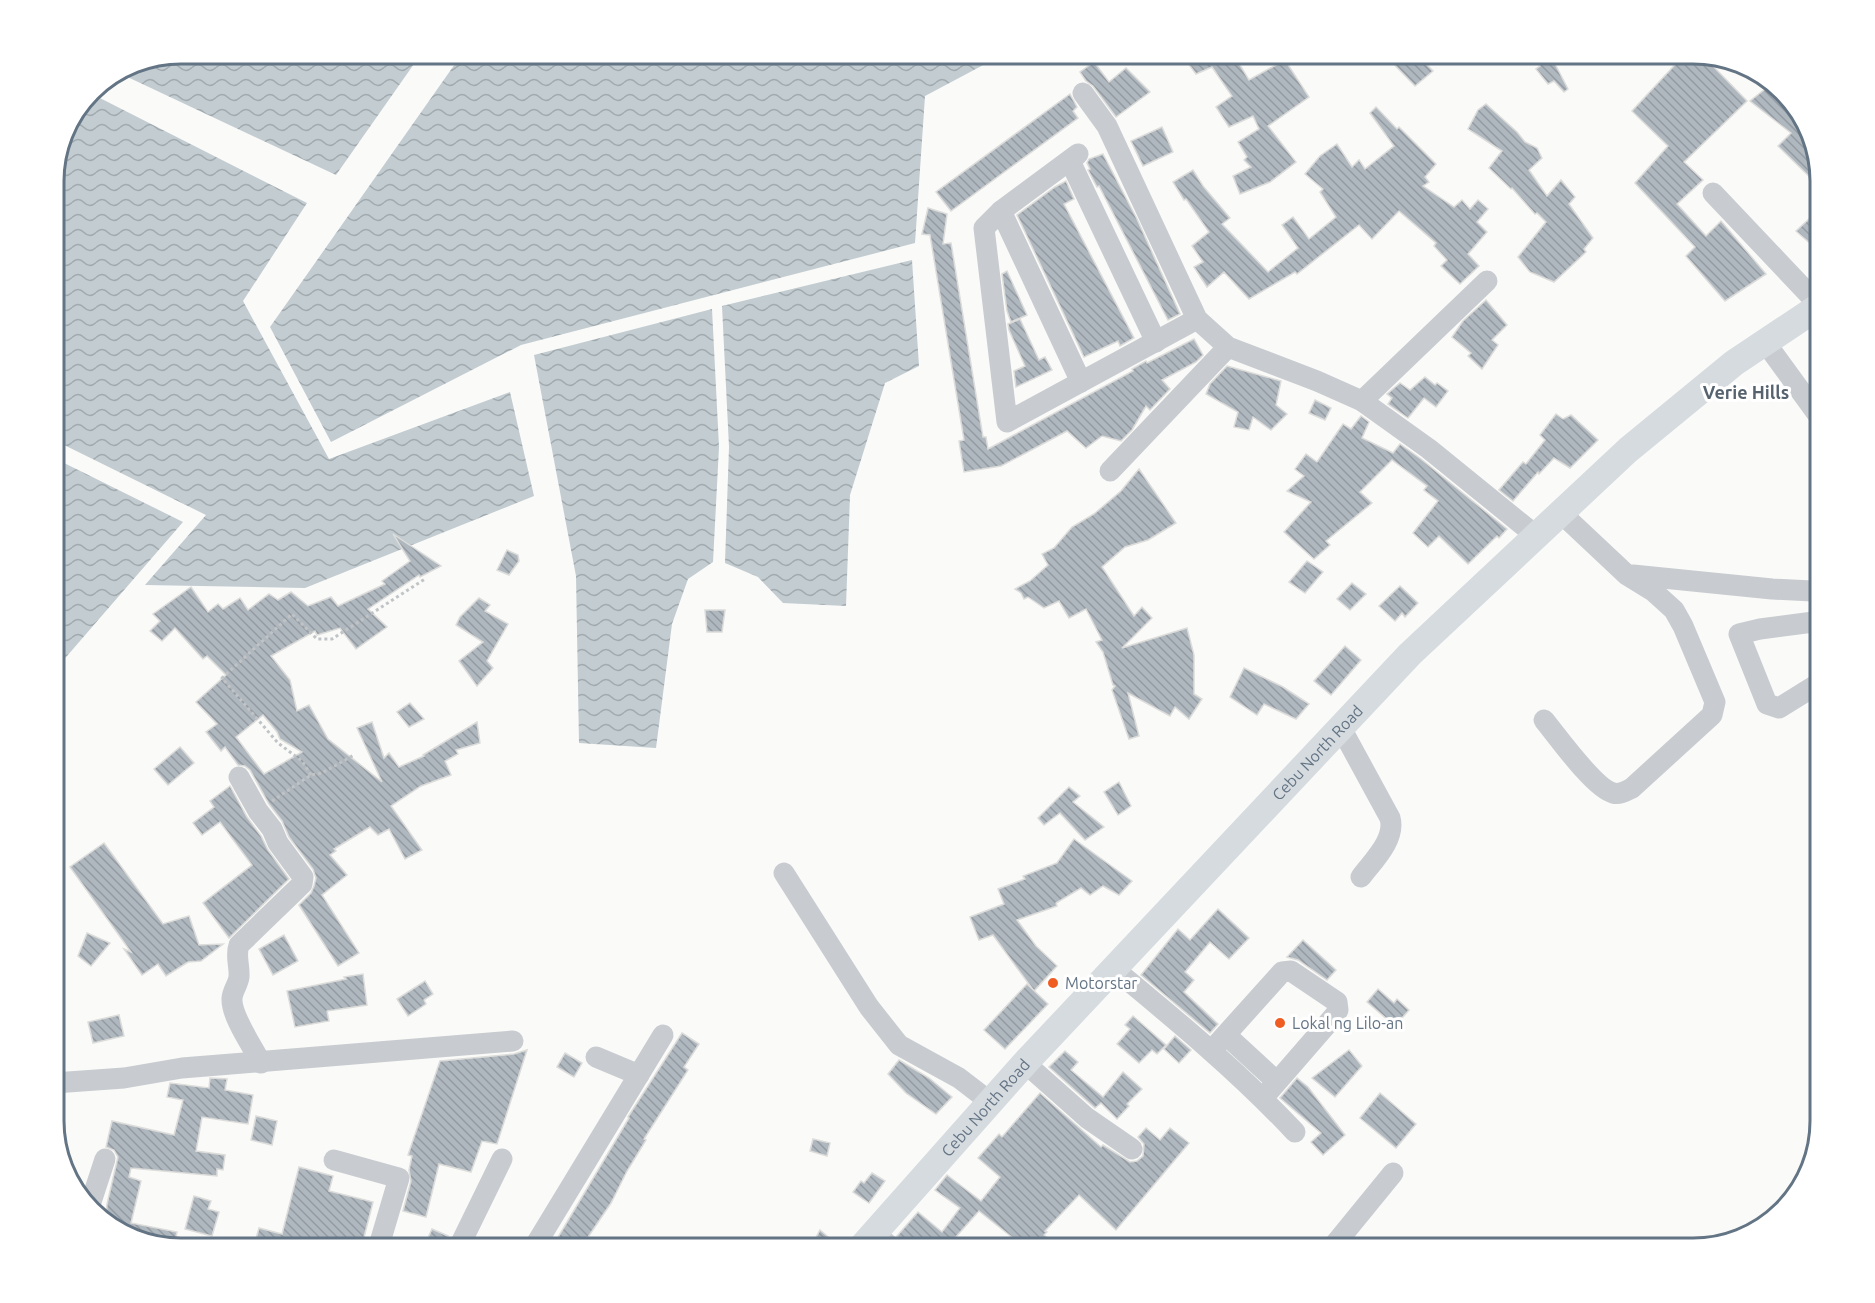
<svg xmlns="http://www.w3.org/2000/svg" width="1875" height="1303" font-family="Ubuntu,sans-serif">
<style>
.water{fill:url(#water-waves)}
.building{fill:url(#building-back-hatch);stroke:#dcdcda;stroke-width:1.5;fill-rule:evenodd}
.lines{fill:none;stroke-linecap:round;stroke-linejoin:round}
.path{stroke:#c1c4c6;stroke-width:3;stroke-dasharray:3 3;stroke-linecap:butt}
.minor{stroke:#c8ccd0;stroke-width:21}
.major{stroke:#d6dbdf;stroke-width:27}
.poi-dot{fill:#ef5d23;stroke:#fff;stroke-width:2}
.labels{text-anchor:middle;stroke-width:6;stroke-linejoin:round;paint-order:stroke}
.street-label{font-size:16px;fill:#637485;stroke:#fff}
.poi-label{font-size:16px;fill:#637485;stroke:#fff;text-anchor:start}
.neighbourhood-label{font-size:18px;font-weight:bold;fill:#56636f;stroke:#fff}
.rim{fill:none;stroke:#637485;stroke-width:3}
</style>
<defs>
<pattern id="water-waves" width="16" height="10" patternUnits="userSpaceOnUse" patternTransform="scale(1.5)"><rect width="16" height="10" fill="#c2ccd1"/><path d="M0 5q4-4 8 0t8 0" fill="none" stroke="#a1aaaf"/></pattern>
<pattern id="building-back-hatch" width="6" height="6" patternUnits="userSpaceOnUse" patternTransform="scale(1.5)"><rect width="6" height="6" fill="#b0b8bf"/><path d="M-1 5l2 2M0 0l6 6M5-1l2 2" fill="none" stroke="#939aa1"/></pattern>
</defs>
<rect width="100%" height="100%" fill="#fafaf8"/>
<g class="water">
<path d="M182 54H421L336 175 119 73 133 64Z"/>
<path d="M462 54H1004L925 96 915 243 521 345 331 442 270 327Z"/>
<path d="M90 93 307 203 243 301 329 459 510 392 534 496 305 588 145 585 206 515 54 440V174L64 133Z"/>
<path d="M912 260 919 366 885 383 850 495 846 606 783 603 758 577 725 563 729 447 722 306Z"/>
<path d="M712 309 719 447 713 562 688 579 672 624 656 748 579 743 576 576 534 355Z"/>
<path d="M54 458 183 522 54 671Z"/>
</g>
<g class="building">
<path d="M1181 54H1243L1235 57 1249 80 1285 60 1309 97 1268 126 1296 162 1270 182 1240 194 1233 176 1251 167 1244 160 1247 157 1238 142 1259 129 1253 116 1229 127 1216 107 1232 96 1212 67 1196 74Z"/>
<path d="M1384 54H1416L1433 71 1415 86Z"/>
<path d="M1530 54H1563L1554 62 1568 89 1564 92 1554 81 1548 84 1536 69 1540 66Z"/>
<path d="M1685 54 1704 57 1747 101 1684 162 1703 180 1677 204 1706 236 1721 221 1766 274 1725 301 1686 256 1695 247 1635 183 1668 146 1632 111Z"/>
<path d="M1094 62 1109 82 1126 68 1150 92 1116 117 1093 86 1086 81 1080 72Z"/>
<path d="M1769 86 1808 125 1821 188 1778 146 1791 133 1750 101Z"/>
<path d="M1070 94 1077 107 1073 111 1078 118 951 211 936 192Z"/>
<path d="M1486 104 1517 132 1525 142 1537 148 1542 158 1529 170 1547 196 1561 180 1575 197 1569 204 1593 238 1584 249 1586 252 1554 282 1530 272 1518 257 1546 222 1537 213 1535 214 1512 188 1511 189 1489 168 1502 151 1468 129 1478 110Z"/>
<path d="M1376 107 1397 129 1399 127 1436 164 1425 177 1429 182 1423 186 1454 207 1462 200 1470 209 1478 200 1488 209 1477 222 1487 232 1468 254 1479 266 1460 284 1441 266 1447 260 1434 246 1436 243 1399 211 1372 239 1359 225 1297 274 1295 272 1249 299 1224 272 1207 287 1194 267 1203 262 1192 246 1209 232 1186 199 1184 200 1173 182 1193 170 1203 186 1230 218 1222 224 1268 272 1298 248 1282 225 1293 217 1309 239 1336 217 1320 192 1323 189 1305 174 1320 156 1337 144 1352 167 1359 160 1365 169 1394 146 1370 113Z"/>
<path d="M1162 127 1173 152 1143 166 1131 141Z"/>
<path d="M1103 154 1137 219 1180 314 1168 320 1099 186 1097 187 1088 170 1090 169 1087 163 1089 159Z"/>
<path d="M1066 181 1074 199 1064 204 1134 338 1120 346 1118 341 1084 357 1017 215 1055 187Z"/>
<path d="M928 208 947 214 943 244 951 243 983 437H986L988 449 1133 371 1132 369 1146 361 1147 363 1194 339 1203 355 1196 362 1162 380 1170 389 1150 410 1146 406 1132 430 1121 441 1102 436 1086 448 1067 431 1001 466 964 472 959 441 964 440 930 235 922 234Z"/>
<path d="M1821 208V235L1812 245 1796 231Z"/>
<path d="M1007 271 1027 315 1011 322 1007 311 1002 274Z"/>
<path d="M1486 300 1507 325 1492 340 1498 345 1482 369 1468 356 1471 353 1452 337 1463 321Z"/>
<path d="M1020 319 1039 360 1045 357 1052 370 1016 387 1014 371 1025 366 1009 330 1008 324Z"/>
<path d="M1227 366 1281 381 1276 405 1287 414 1271 430 1253 417 1249 430 1234 427 1238 412 1206 394 1210 384Z"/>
<path d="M1425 377 1435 385 1437 383 1448 391 1436 407 1424 398 1408 418 1388 404 1392 398 1387 394 1400 383 1410 390Z"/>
<path d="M1315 400 1331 408 1325 420 1309 413Z"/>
<path d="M1556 414 1563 419 1571 415 1598 440 1570 468 1554 458 1539 474 1538 472 1513 501 1499 490 1523 462 1526 464 1545 440 1540 435Z"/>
<path d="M1361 416 1369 422 1362 438 1393 453 1400 444 1421 459 1507 529 1499 538 1497 536 1468 564 1439 536 1428 547 1413 533 1438 501 1424 490 1427 486 1392 460 1360 492 1372 503 1326 541 1330 545 1314 559 1284 532 1311 502 1287 491 1304 476 1295 469 1306 454 1317 462 1343 424 1351 429Z"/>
<path d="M1139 469 1176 523 1148 540 1125 547 1102 567 1134 616 1142 607 1152 618 1122 648 1187 628 1194 655V694L1202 699 1189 719 1175 707 1170 716 1128 693 1139 736 1129 739 1112 690 1115 686 1113 685 1103 652 1096 642 1102 640 1086 609 1069 618 1059 601 1044 608 1028 597 1024 599 1021 593 1015 589 1030 581 1048 565 1042 554 1054 548 1072 527 1094 514 1121 491Z"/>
<path d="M393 534 441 566 420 577 419 575 368 609 387 627 356 649 340 628 317 635 315 631 271 656 290 680 297 711 309 705 328 739 382 782 357 728 372 722 384 758 389 753 399 767 424 756 423 755 477 722 480 743 456 750 458 754 445 761 451 775 421 786 391 806 422 850 405 859 389 829 378 835 370 827 334 849 336 851 330 855 347 875 322 895 359 953 338 966 299 905 311 893 314 886 316 878 313 869 289 837 282 821 269 804 250 770 245 766 238 765 225 747 221 751 206 732 217 724 196 702 226 675 207 656 203 659 175 628 162 641 150 631 160 621 153 614 191 587 208 612 218 604 223 609 240 598 248 610 269 594 278 600 291 592 308 606 331 597 338 606 385 584 382 581 410 561ZM263 715 277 732 280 739 302 752 264 774 236 737Z"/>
<path d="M507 550 518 555 519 561 509 575 497 570Z"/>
<path d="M1307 561 1323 572 1305 593 1289 582Z"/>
<path d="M1352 583 1366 594 1350 610 1337 599Z"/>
<path d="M1400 586 1418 603 1405 617 1402 613 1395 621 1379 606Z"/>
<path d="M479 598 490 605 485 611 508 624 487 661 493 668 477 686 459 661 483 642 456 625 460 617Z"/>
<path d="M705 610H725L722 632H707Z"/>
<path d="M1345 646 1361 660 1331 695 1314 681Z"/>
<path d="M1244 668 1283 687 1309 704 1296 719 1264 704 1257 715 1230 697Z"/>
<path d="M410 703 424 719 409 727 397 712Z"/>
<path d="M180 747 194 763 168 785 154 769Z"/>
<path d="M1119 782 1131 806 1118 815 1104 792Z"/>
<path d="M230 786 247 817 261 836 268 850 289 879 229 938 203 903 252 865 220 822 202 835 193 823 214 807 210 801Z"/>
<path d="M1069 787 1080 796 1073 802 1104 827 1085 840 1060 813 1044 825 1038 818Z"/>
<path d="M1074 839 1132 881 1119 895 1103 886 1090 895 1081 888 1056 903 1057 906 1017 920 1036 946 1057 966 1034 991 993 935 979 940 970 917 1004 904 998 889 1025 879 1023 876 1057 863Z"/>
<path d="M104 843 163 924 189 916 199 945 223 944 201 961 188 962 166 976 158 964 142 975 124 949 131 952 70 867Z"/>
<path d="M1218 909 1249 938 1229 959 1210 942 1185 972 1194 980 1184 992 1218 1024 1210 1033 1141 975 1178 929 1190 940Z"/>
<path d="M87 933 110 943 91 966 78 956Z"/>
<path d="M284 935 298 961 273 975 259 949Z"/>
<path d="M1303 940 1336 970 1327 980 1298 960 1287 957Z"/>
<path d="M363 974 367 1005 327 1011 329 1021 295 1027 287 991 346 979 344 977Z"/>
<path d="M425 981 433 994 424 1000 426 1004 408 1016 397 999Z"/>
<path d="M1027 984 1048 1004 1005 1049 984 1030Z"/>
<path d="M1378 989 1394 1003 1397 999 1409 1010 1395 1026 1367 1002Z"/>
<path d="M119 1015 124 1036 93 1043 88 1022Z"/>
<path d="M1133 1016 1166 1045 1157 1054 1152 1050 1139 1063 1117 1044 1130 1029 1125 1025Z"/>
<path d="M682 1033 699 1044 684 1067 688 1070 644 1139 646 1140 627 1171 611 1203 586 1240 600 1249H551L629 1118 628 1117Z"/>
<path d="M1175 1036 1191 1050 1179 1063 1164 1049Z"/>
<path d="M527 1050 497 1144 482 1141 471 1172 439 1164 426 1217 403 1211 411 1181 409 1170 412 1156 408 1155 440 1061 514 1054Z"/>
<path d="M1349 1050 1362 1066 1335 1097 1312 1078Z"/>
<path d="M1065 1051 1078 1062 1071 1070 1103 1097 1123 1072 1142 1089 1127 1104 1129 1106 1117 1119 1101 1103 1095 1108 1049 1067Z"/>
<path d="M565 1053 582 1063 574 1077 557 1067Z"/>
<path d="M899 1060 929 1078 952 1097 936 1114 906 1093 888 1074Z"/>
<path d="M210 1078 227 1079 225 1090 253 1095 248 1124 202 1117 196 1151 225 1155 223 1170 217 1169V1176L131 1168 129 1177 141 1181 131 1223 177 1232 174 1246 111 1227 106 1223 107 1204 118 1157 114 1150 106 1147 112 1121 174 1135 183 1100 167 1097 170 1083 209 1088Z"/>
<path d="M1297 1078 1308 1087 1345 1135 1323 1155 1311 1142 1321 1133 1280 1098Z"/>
<path d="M1040 1093 1101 1147 1103 1145 1130 1162 1137 1161 1143 1156 1144 1144 1138 1137 1146 1128 1160 1140 1170 1128 1189 1143 1116 1230 1079 1195 1045 1231 1047 1232 1044 1235 1062 1249H1004L1013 1238 979 1211 945 1249H910L897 1236 918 1212 942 1232 960 1208 935 1190 947 1175 981 1201 1000 1177 978 1158 999 1134 1002 1137Z"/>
<path d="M1380 1093 1416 1124 1396 1148 1360 1118Z"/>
<path d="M256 1116 277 1121 272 1145 251 1140Z"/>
<path d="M813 1139 830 1143 827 1156 810 1151Z"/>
<path d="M299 1167 333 1176 329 1191 373 1202 361 1249H253L259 1228 282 1234Z"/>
<path d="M872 1173 885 1181 869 1203 853 1192 861 1181 864 1183Z"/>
<path d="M194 1196 211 1201 208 1209 219 1212 212 1236 185 1229Z"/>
<path d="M432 1229 448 1236 442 1249H423Z"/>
<path d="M820 1230 842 1249H810Z"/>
</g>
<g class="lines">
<g class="path">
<path d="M311 775 302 761 278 743 222 678 292 614 317 639H332L425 579"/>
<path d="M272 801 311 775 322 773 354 755"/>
</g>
<g class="minor">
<path d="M1083 93 1107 126 1197 319 1228 347 1317 381 1362 401 1429 449 1535 535"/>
<path d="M1078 154 1001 211 984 228 1007 422 1197 319"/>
<path d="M1070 161 1156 342"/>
<path d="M1713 193 1820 306"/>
<path d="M1001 211 1081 382"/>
<path d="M1765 342 1821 419"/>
<path d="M1362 401 1487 281"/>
<path d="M1110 471 1228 347"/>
<path d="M1633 575 1772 589 1812 591 1821 589"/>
<path d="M1821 621 1760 629 1739 634 1767 704 1779 708 1821 682"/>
<path d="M1544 720C1558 737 1594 788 1613 793 1620 795 1626 791 1632 788L1712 715 1715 702 1683 626 1674 610 1653 591 1627 575 1560 512"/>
<path d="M1341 728 1390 818C1396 839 1373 861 1361 877"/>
<path d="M239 777 258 811 272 829 278 843 303 877 302 884 239 945C235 956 240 966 239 977 238 985 232 991 232 999 231 1016 253 1047 261 1063"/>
<path d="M784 873 869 1007 899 1045 959 1078 989 1101"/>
<path d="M1113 968C1176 1020 1239 1072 1295 1132"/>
<path d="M1226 1035 1276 1081"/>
<path d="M1211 1051 1282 972 1291 971 1337 1002 1338 1010 1335 1015 1263 1098"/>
<path d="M596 1057 639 1075"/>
<path d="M1025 1063 1087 1118 1132 1149"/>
<path d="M54 1083 124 1078 182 1068 513 1041"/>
<path d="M334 1160 399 1178 378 1249"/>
<path d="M90 1205 105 1159"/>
<path d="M875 1233 893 1249"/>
<path d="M458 1249 502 1159"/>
<path d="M533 1249 663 1035"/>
<path d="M1331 1249 1393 1173"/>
</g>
<path class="major" id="s1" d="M860 1249 1025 1063 1410 654 1628 450 1734 363 1821 305"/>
</g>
<g class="poi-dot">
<circle cx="1053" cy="983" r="6"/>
<circle cx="1280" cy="1023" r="6"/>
</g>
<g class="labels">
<g class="street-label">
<text dy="6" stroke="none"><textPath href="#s1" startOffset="675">Cebu North Road</textPath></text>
<text dy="6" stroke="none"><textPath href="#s1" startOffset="189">Cebu North Road</textPath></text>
</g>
<g class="poi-label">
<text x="1065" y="989">Motorstar</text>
<text x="1292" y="1029">Lokal ng Lilo-an</text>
</g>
<g class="neighbourhood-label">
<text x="1746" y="399">Verie Hills</text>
</g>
</g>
<path d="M0 0H1875V1303H0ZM181 64H1693A117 117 0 0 1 1810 181V1121A117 117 0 0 1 1693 1238H181A117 117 0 0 1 64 1121V181A117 117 0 0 1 181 64Z" fill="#fff" fill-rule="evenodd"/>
<path class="rim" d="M181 64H1693A117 117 0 0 1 1810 181V1121A117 117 0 0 1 1693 1238H181A117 117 0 0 1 64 1121V181A117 117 0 0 1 181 64Z"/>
</svg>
